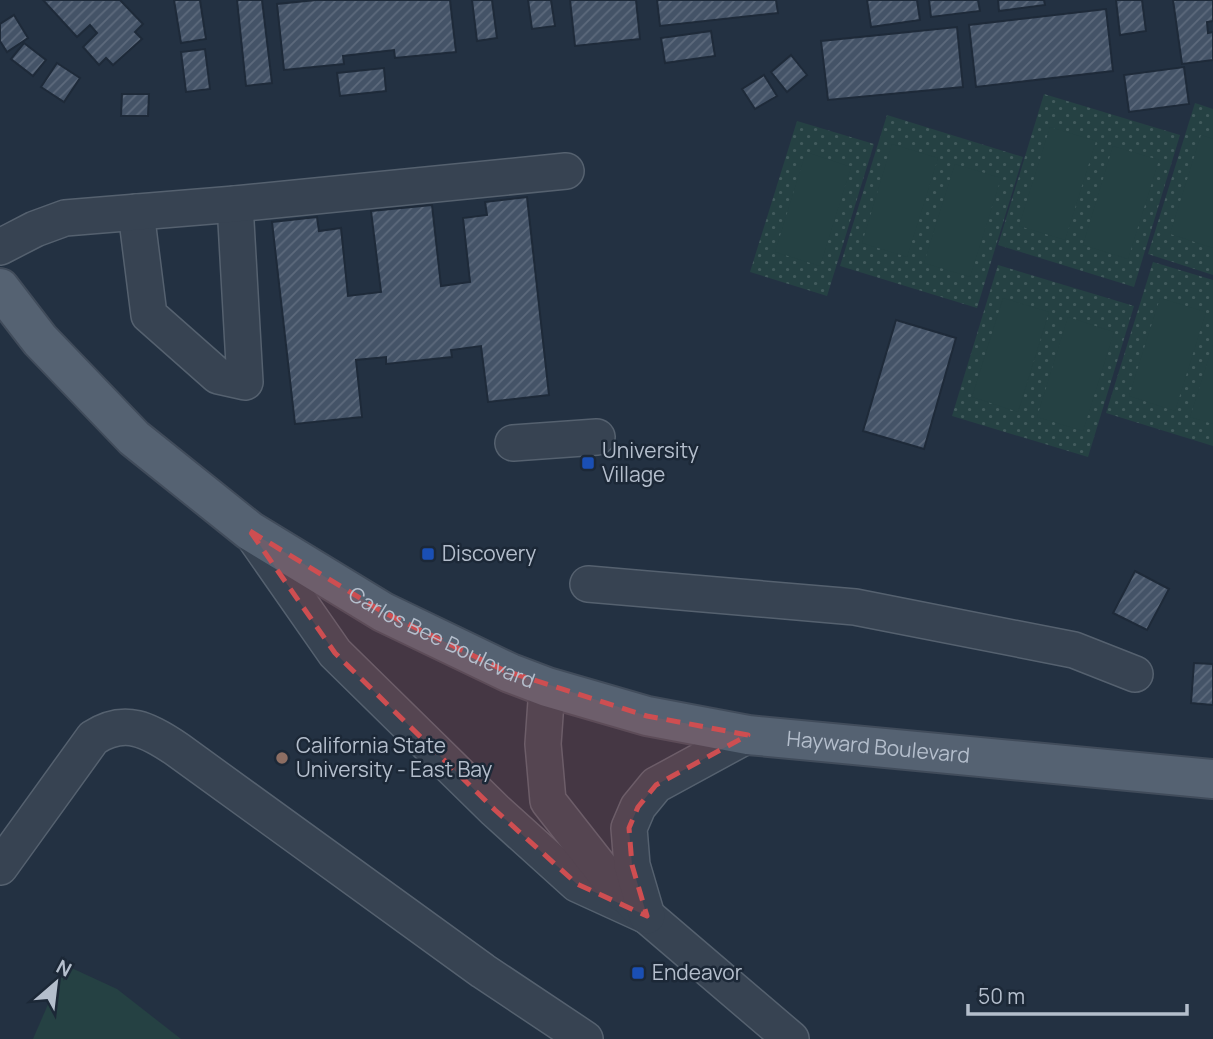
<svg xmlns="http://www.w3.org/2000/svg" width="1213" height="1039" font-family="Manrope,sans-serif">
<style>
.park{fill:url(#park-dots)}
.garden{fill:#254143}
.building{fill:url(#building-hatch);stroke:#1e2a39;stroke-width:2}
.lines{fill:none;stroke-linecap:round;stroke-linejoin:round}
.minor-casing{stroke:#55616f;stroke-width:38}
.major-casing{stroke:#414c5b;stroke-width:42}
.minor{stroke:#374352;stroke-width:35}
.major{stroke:#556272;stroke-width:38}
.marked{fill:#ce4e51;fill-opacity:0.2;stroke:#ce4e51;stroke-width:5;stroke-dasharray:14 9;stroke-linejoin:round}
.transit-dot{fill:#1a4fb4;stroke:#1c2837;stroke-width:2.5}
.education-dot{fill:#8d6e63;stroke:#1c2837;stroke-width:2.5}
.labels{text-anchor:middle;stroke-width:5;stroke-linejoin:round;paint-order:stroke}
.poi-label{font-size:21px;fill:#b4becc;stroke:#1c2837;text-anchor:start}
.street-label{font-size:21px;fill:#b4becc;stroke:#1c2837}
</style>
<defs>
<pattern id="park-dots" width="8" height="8" patternUnits="userSpaceOnUse" patternTransform="scale(1.75)"><rect width="8" height="8" fill="#254143"/><path d="M2 2h.1M6 6h.1" fill="none" stroke="#425b5d" stroke-width="1.8" stroke-linecap="round"/></pattern>
<pattern id="building-hatch" width="6" height="6" patternUnits="userSpaceOnUse" patternTransform="scale(1.75)"><rect width="6" height="6" fill="#445367"/><path d="M-1 1l2-2M0 6l6-6M5 7l2-2" fill="none" stroke="#5d6a7c"/></pattern>
</defs>
<rect width="100%" height="100%" fill="#233142"/>
<g class="park">
<path d="M1044 94 1180 135 1134 287 998 245Z"/>
<path d="M1195 103 1213 109V275L1148 254Z"/>
<path d="M887 115 1023 157 977 308 840 266Z"/>
<path d="M797 121 874 144 827 296 750 272Z"/>
<path d="M1153 262 1213 280V446L1106 413Z"/>
<path d="M998 265 1134 306 1088 457 952 416Z"/>
</g>
<g class="garden">
<path d="M1050 127 1096 141 1065 240 1019 226Z"/>
<path d="M1201 135 1213 139V248L1170 234Z"/>
<path d="M892 144 938 158 907 257 862 243Z"/>
<path d="M1113 146 1159 160 1128 259 1083 245Z"/>
<path d="M806 152 851 167 820 266 775 252Z"/>
<path d="M955 164 1001 178 970 277 924 263Z"/>
<path d="M1003 298 1049 312 1018 412 972 397Z"/>
<path d="M1160 298 1206 312 1175 411 1129 396Z"/>
<path d="M1068 317 1114 332 1083 431 1037 417Z"/>
<path d="M1213 345V424L1190 417Z"/>
<path d="M65 965 117 989 181 1039H33Z"/>
</g>
<g class="building">
<path d="M43 0H120L143 24 135 32 142 39 113 65 106 58 99 65 83 47 97 33 90 25 77 37Z"/>
<path d="M174 0H200L206 39 181 43Z"/>
<path d="M237 0H262L272 83 246 86Z"/>
<path d="M316 0H450L456 52 395 58 394 50 343 56 344 64 284 70 277 4Z"/>
<path d="M472 0H492L497 38 477 41Z"/>
<path d="M528 0H551L555 26 532 29Z"/>
<path d="M570 0H636L640 39 575 46Z"/>
<path d="M657 0H776L778 13 660 26Z"/>
<path d="M867 0H917L920 20 871 27Z"/>
<path d="M929 0H978L980 11 931 17Z"/>
<path d="M998 0H1044L1045 5 999 11Z"/>
<path d="M1116 0H1142L1146 31 1120 35Z"/>
<path d="M1173 0H1213V21L1207 22 1208 33 1213 32V60L1182 64Z"/>
<path d="M1106 9 1113 71 976 87 969 25Z"/>
<path d="M14 15 28 38 7 52 0 41V24Z"/>
<path d="M957 27 963 87 828 100 821 41Z"/>
<path d="M711 31 715 56 665 63 661 38Z"/>
<path d="M24 43 46 60 33 76 11 59Z"/>
<path d="M205 49 210 89 186 92 181 52Z"/>
<path d="M791 55 807 75 787 92 771 72Z"/>
<path d="M57 63 80 78 64 102 41 87Z"/>
<path d="M1184 67 1189 104 1129 112 1124 75Z"/>
<path d="M384 68 386 91 340 96 337 73Z"/>
<path d="M764 75 777 96 755 109 742 89Z"/>
<path d="M122 94H149L148 116H121Z"/>
<path d="M527 197 549 395 488 402 481 346 451 350 452 357 386 364V357L356 360 362 417 295 424 272 222 317 217 319 231 341 228 348 296 381 292 371 211 432 205 441 286 470 282 463 218 487 215 485 202Z"/>
<path d="M896 320 956 338 924 449 863 431Z"/>
<path d="M1135 571 1169 589 1147 630 1113 613Z"/>
<path d="M1194 663 1213 664V705L1191 703Z"/>
</g>
<g class="lines">
<defs>
<g id="minor">
<path d="M136 212 149 315 218 376 245 382 235 204"/>
<path d="M0 247 35 229 65 218 235 204 566 171"/>
<path d="M513 443 597 437"/>
<path d="M250 531 335 653 495 810 577 884 647 916"/>
<path d="M588 584 855 607 1074 650 1135 674"/>
<path d="M547 687 543 744 548 801 614 885 647 916 791 1039"/>
<path d="M0 867 93 738C125 717 149 730 178 750L483 971 585 1039"/>
<path d="M647 916 632 865 629 828 638 807 656 785 748 735"/>
</g>
<g id="major">
<path id="s1" d="M0 288 40 340 134 438 250 531 383 612 510 673 547 687 647 716 748 735 1213 779"/>
</g>
</defs>
<use href="#minor" class="minor-casing"/>
<use href="#major" class="major-casing"/>
<use href="#minor" class="minor"/>
<use href="#major" class="major"/>
</g>
<path class="marked" d="M250 531 383 612 503 670 647 716 748 735 656 785 638 807 629 828 632 865 647 916 577 884 495 810 335 653Z"/>
<g class="transit-dot">
<rect x="581" y="456" width="14" height="14" rx="3.5"/>
<rect x="421" y="547" width="14" height="14" rx="3.5"/>
<rect x="631" y="966" width="14" height="14" rx="3.5"/>
</g>
<circle class="education-dot" cx="282" cy="758" r="7"/>
<g class="labels">
<g class="poi-label">
<text x="602" y="458">University<tspan x="602" dy="24">Village</tspan></text>
<text x="442" y="561">Discovery</text>
<text x="296" y="753">California State<tspan x="296" dy="24">University - East Bay</tspan></text>
<text x="652" y="980">Endeavor</text>
</g>
<g class="street-label">
<text dy="7" stroke="none"><textPath href="#s1" startOffset="570">Carlos Bee Boulevard</textPath></text>
<text dy="7" stroke="none"><textPath href="#s1" startOffset="1024">Hayward Boulevard</textPath></text>
</g>
</g>
<g transform="translate(56 983) rotate(28)" stroke="#1c2837" stroke-width="5" paint-order="stroke">
<path d="M0-5L12 26L0 18L-12 26Z" fill="#b4becc"/>
<text y="-10" font-size="19" font-weight="bold" text-anchor="middle" fill="#b4becc">N</text>
</g>
<path d="M968 1004v10h219v-10" fill="none" stroke="#b4becc" stroke-width="3.5"/>
<text x="978" y="1004" font-size="21" fill="#b4becc" stroke="#1c2837" stroke-width="5" paint-order="stroke">50 m</text>
</svg>
